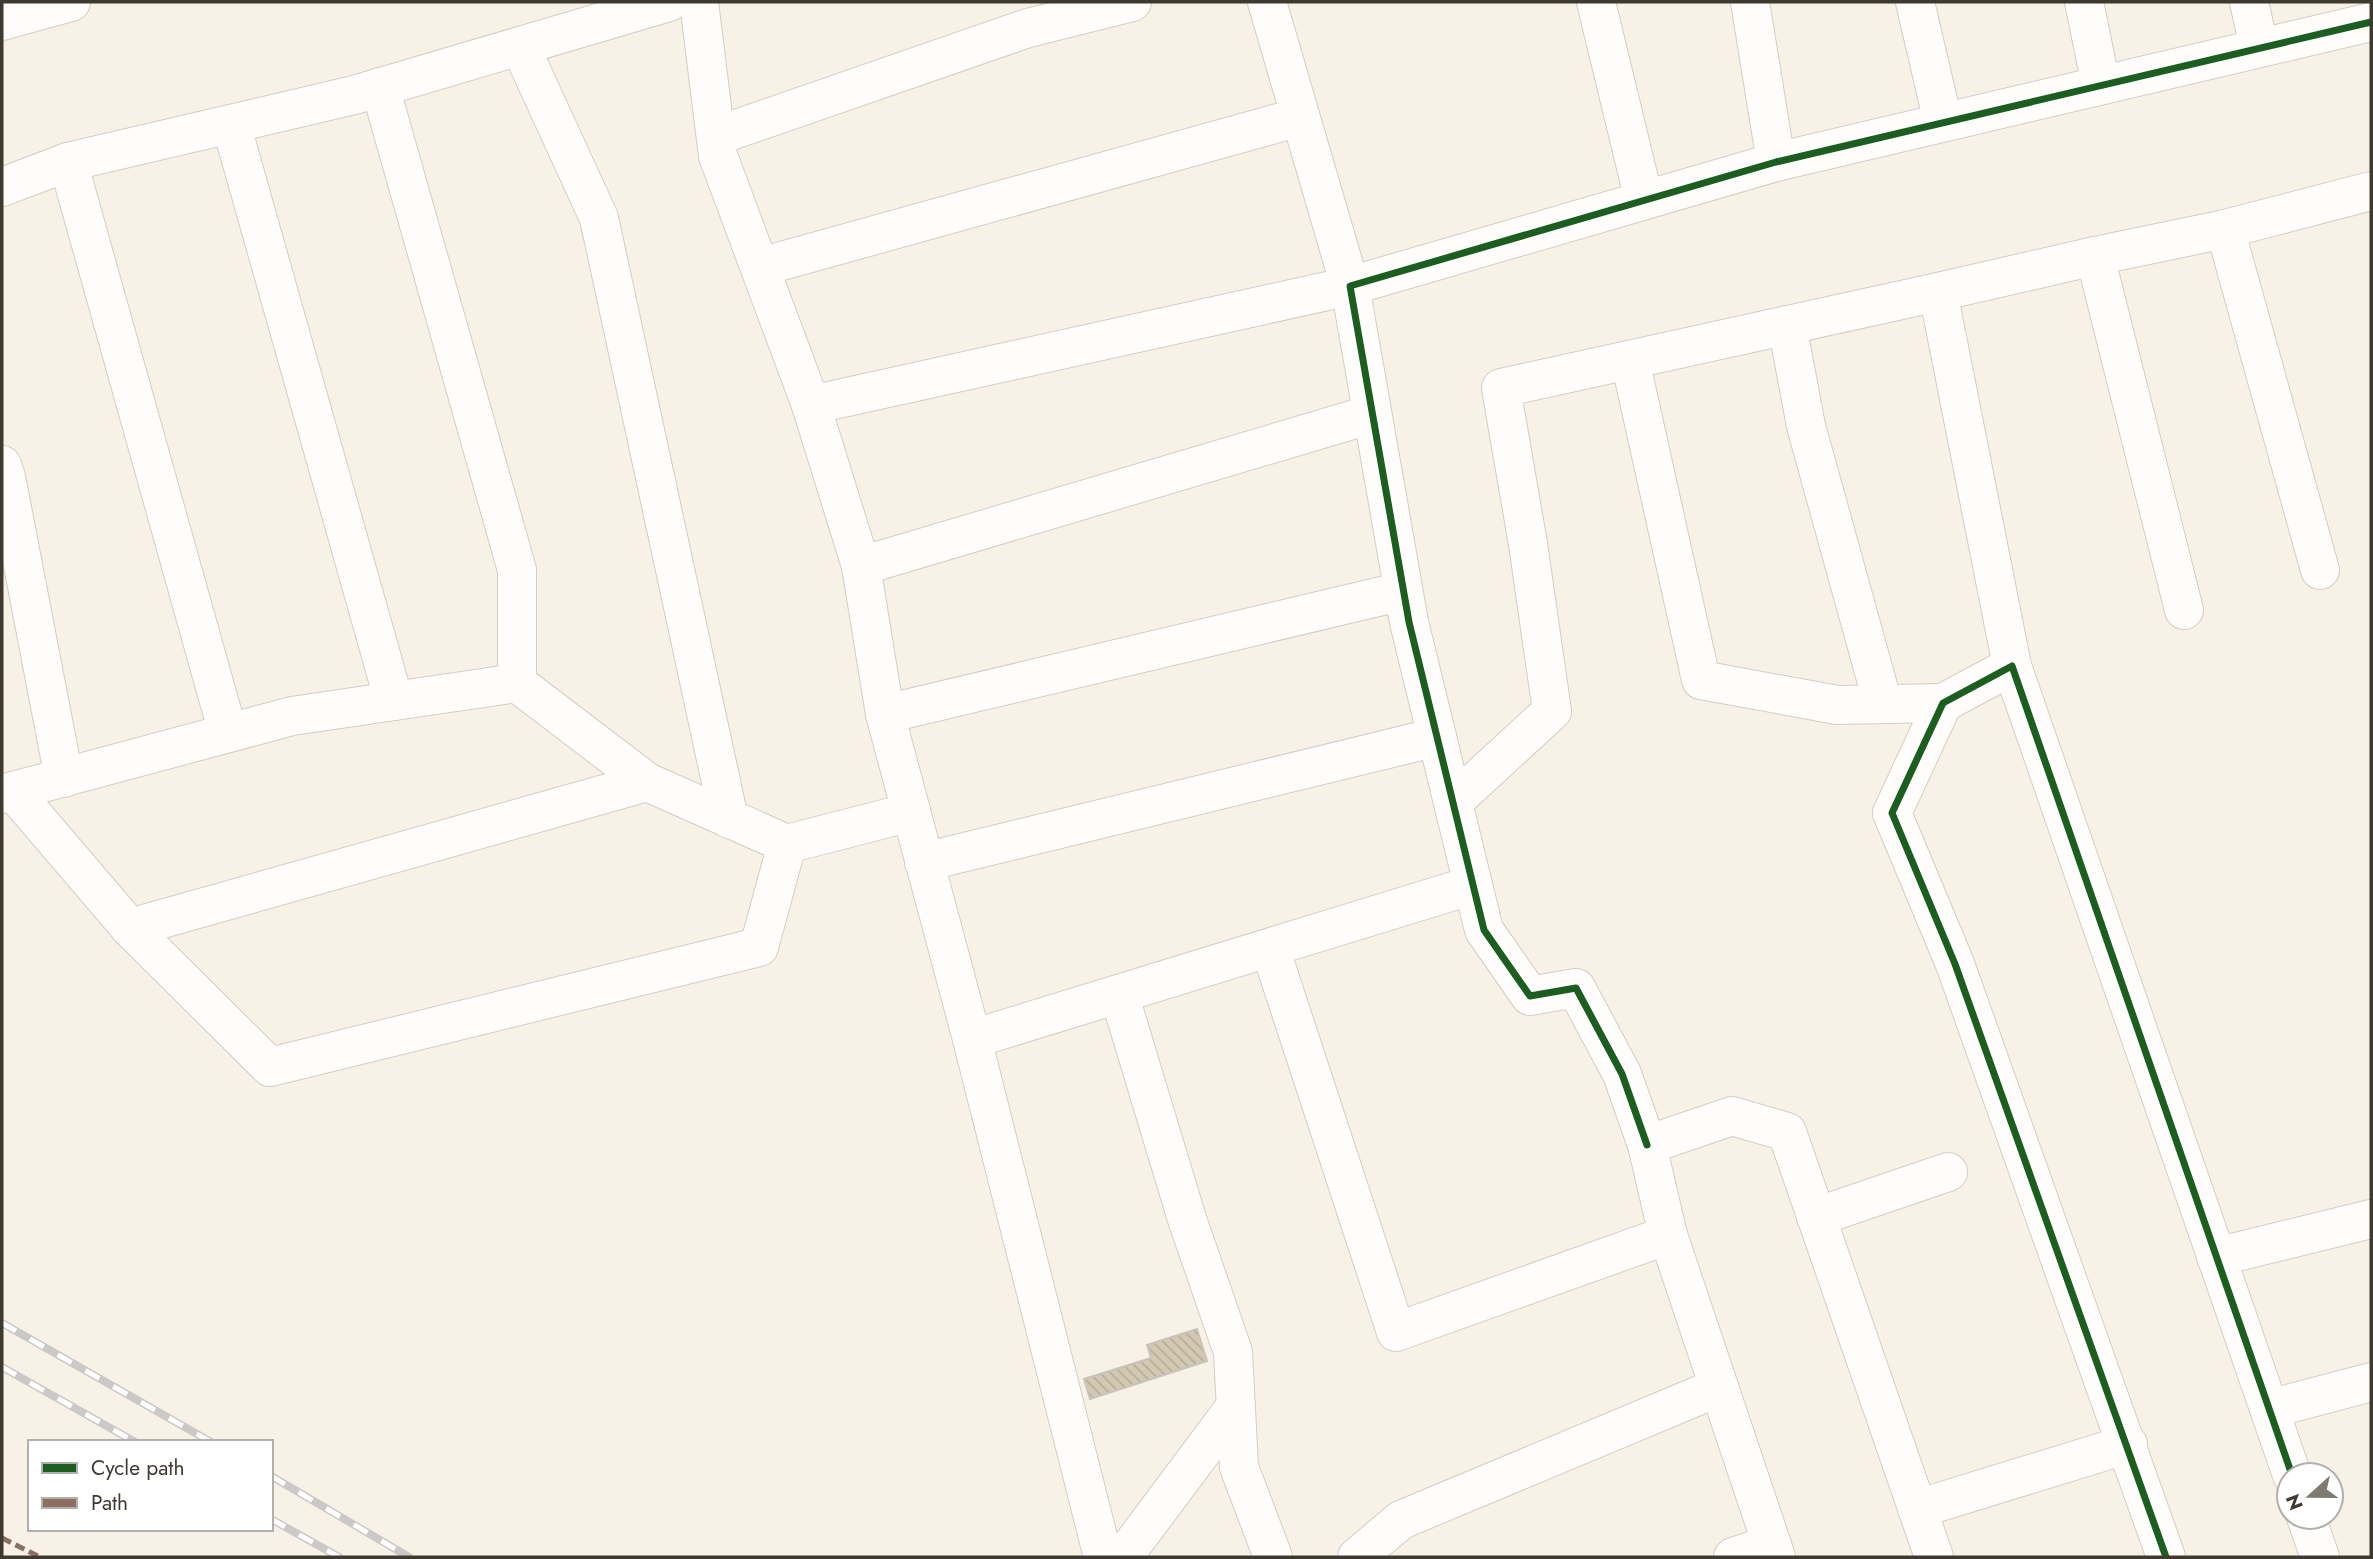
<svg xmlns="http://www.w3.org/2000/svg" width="2373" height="1559" font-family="Jost,sans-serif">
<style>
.building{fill:url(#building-back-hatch);stroke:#c9c4bb;stroke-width:2}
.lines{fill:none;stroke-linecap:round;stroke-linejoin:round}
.street-casing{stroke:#d3cec4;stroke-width:40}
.street{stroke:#fefdfb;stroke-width:38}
.rail-casing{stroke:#cbc9c7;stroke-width:8}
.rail{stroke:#fff;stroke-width:5;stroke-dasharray:16;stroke-linecap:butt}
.quiet{stroke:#8d6e63;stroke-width:5;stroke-dasharray:10 5;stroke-linecap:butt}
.cycleway-casing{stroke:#fff;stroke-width:11}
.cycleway{stroke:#1b5e20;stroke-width:7}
</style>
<defs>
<pattern id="building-back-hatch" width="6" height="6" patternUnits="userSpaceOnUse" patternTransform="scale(1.75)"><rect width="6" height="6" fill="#d3c9b3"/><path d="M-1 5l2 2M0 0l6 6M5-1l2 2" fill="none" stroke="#b6ad9a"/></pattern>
</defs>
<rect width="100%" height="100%" fill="#f7f1e6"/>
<path class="building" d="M1197 1329 1207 1361 1090 1399 1084 1379 1151 1358 1147 1345Z"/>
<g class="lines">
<defs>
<g id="street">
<path d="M699 2 718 156 811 405 1350 286 1267 2"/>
<path d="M1596 2 1644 200"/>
<path d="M1750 2 1776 162"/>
<path d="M1915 2 1943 122"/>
<path d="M2084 2 2101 85"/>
<path d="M2249 2 2259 47"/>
<path d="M2 21 71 2"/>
<path d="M520 46 599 218 729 819"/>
<path d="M380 87 517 570V683"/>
<path d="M231 124 394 701"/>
<path d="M716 136 1028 28 1132 2"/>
<path d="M68 162 228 733"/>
<path d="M2 187 68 162 354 95 669 2"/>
<path d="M2225 229 2320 570"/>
<path d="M2095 256 2184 610"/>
<path d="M760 267 1300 117"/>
<path d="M1787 325 1806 426 1883 704"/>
<path d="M1630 360 1701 680 1837 705 1943 703"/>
<path d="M811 405 861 566 1372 414"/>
<path d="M2 465 6 477 64 778"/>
<path d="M861 566 885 714 1403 591"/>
<path d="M2012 666 1938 292 2095 256 2225 229 2371 191"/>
<path d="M885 714 972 1039 1473 885"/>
<path d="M13 791 130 928 647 782"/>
<path d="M2 794 292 716 517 683 647 782 787 844 911 812"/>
<path d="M1453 802 1552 711 1528 544 1501 388 1938 292"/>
<path d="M924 862 1437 737"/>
<path d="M130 928 270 1067 759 947 787 844"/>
<path d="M1270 948 1396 1332 1668 1235"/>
<path d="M1119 994 1187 1219 1233 1352 1239 1467 1273 1557"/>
<path d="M972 1039 1103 1557"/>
<path d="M1647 1145 1622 1074 1576 988 1530 996 1484 930 1409 622 1350 286 1776 162 2371 22"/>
<path d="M1816 1217 1948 1172"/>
<path d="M2216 1257 2371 1219"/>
<path d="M2269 1409 2371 1382"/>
<path d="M1917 1509 2128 1444"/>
<path d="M2306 1517 2320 1557"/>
<path d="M1123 1557 1236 1406"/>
<path d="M1357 1557 1401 1520 1719 1387"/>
<path d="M1733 1557 1772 1544"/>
<path d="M1776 1557 1668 1235 1647 1145 1732 1116 1787 1132 1934 1557"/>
<path d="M2166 1557 1955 964 1892 813 1943 703 2012 666 2292 1475"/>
</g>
</defs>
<use href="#street" class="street-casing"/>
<use href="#street" class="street"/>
<defs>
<g id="rail">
<path d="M2 1323 211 1442"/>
<path d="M2 1367 135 1442"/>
<path d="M271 1476 409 1557"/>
<path d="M271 1519 339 1557"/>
</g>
</defs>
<use href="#rail" class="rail-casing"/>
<use href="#rail" class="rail"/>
<path class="quiet" d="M2 1538 40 1557"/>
<defs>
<g id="cycleway">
<path d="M1647 1145 1622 1074 1576 988 1530 996 1484 930 1409 622 1350 286 1776 162 2371 22"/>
<path d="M2166 1557 1955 964 1892 813 1943 703 2012 666 2292 1475"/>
</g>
</defs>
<use href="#cycleway" class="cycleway-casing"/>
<use href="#cycleway" class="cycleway"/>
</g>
<rect width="2373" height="1559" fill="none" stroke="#3f3a30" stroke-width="7"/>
<rect x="28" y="1440" width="245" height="91" fill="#ffffff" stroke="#b2b0ac" stroke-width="2"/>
<rect x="42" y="1463" width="35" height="10" fill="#1b5e20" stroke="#b2b0ac" stroke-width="2"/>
<text x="91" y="1475" font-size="21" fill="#3f3a30">Cycle path</text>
<rect x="42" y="1498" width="35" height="10" fill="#8d6e63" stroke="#b2b0ac" stroke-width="2"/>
<text x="91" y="1510" font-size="21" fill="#3f3a30">Path</text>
<g transform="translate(2310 1496) rotate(249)"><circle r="33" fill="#ffffff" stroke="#b2b0ac" stroke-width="2"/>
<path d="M0-5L12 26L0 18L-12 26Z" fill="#7f7a70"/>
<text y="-10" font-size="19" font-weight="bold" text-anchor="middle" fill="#3f3a30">N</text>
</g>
</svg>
